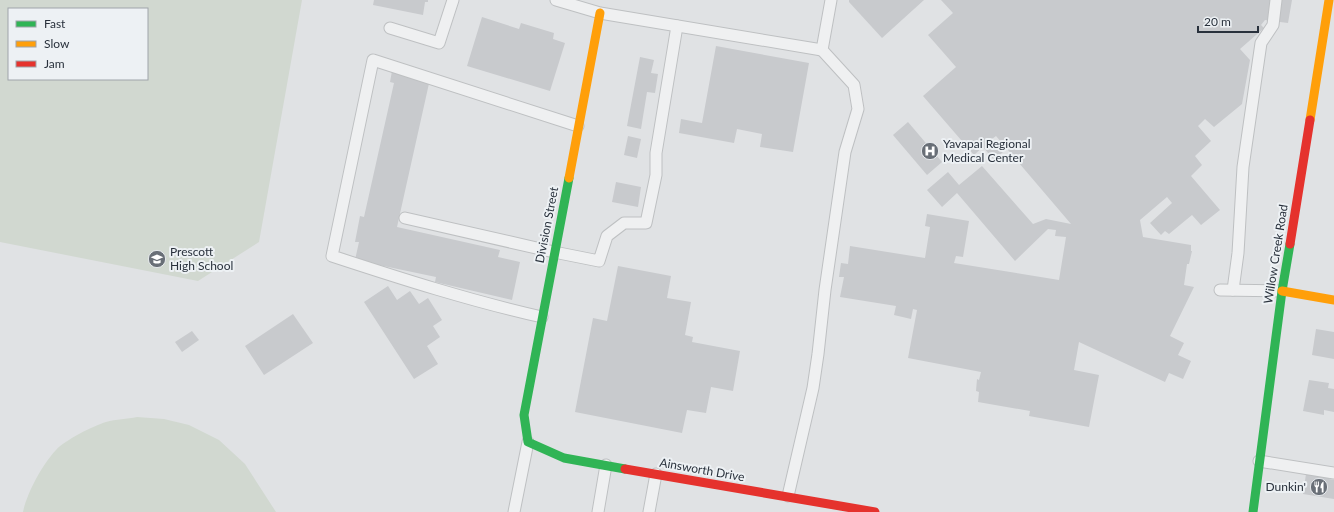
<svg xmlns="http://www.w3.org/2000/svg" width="1334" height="512" font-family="Lato,sans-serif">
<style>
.green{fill:#d1d8d0;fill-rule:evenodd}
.building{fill:#c8cacd}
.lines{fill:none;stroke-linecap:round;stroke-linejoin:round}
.lane-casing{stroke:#bec0c2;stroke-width:13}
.lane{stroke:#eff0f1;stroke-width:11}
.fast{stroke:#30b455;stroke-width:9}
.slow{stroke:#ff9f0a;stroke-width:9}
.jam{stroke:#e5322d;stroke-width:9}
.labels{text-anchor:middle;stroke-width:4;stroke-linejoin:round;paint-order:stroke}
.poi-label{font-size:12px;fill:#29313c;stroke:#edf1f4;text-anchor:start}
.street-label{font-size:12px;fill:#29313c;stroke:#edf1f4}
</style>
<rect width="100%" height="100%" fill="#e0e2e4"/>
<g class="green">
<path d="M0 0H302L259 242 198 281 0 242ZM9 9H147V79H9Z"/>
<path d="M137 417 164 419 189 425 219 440 245 464 276 512H23C27 493 42 465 56 450 65 440 93 426 106 422 116 419 127 419 137 417Z"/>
</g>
<g class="building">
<path d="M374 0H428V2H425L423 15 373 5Z"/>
<path d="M849 0H924L882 38 849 2Z"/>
<path d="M941 0H1292L1288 23 1265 20 1261 25 1264 28 1240 49 1250 60 1242 104 1214 127 1205 119 1198 126 1211 141 1195 156 1202 165 1191 176 1220 210 1201 225 1192 215 1169 234 1165 231 1161 235 1150 223 1172 203 1167 197 1140 220 1143 237 1191 245V251H1192L1189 264H1187L1184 285 1194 287 1170 336 1184 343 1178 355 1191 361 1183 379 1169 373 1165 382 1079 342 1074 370 1099 375 1089 427 1029 416 1030 411 978 402 979 392 976 391 977 379 979 380 981 372 908 358 917 310 913 309 911 319 894 315 896 306 840 297 844 277H839L841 263 848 264 850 246 925 258 930 227 925 226 927 214 969 221 963 257 956 256 954 263 1059 280 1066 237 1055 236 1056 230 1048 229 1015 261 957 193 942 207 927 190 948 172 959 185 982 166 1033 224 1046 219 1071 224 996 136 992 139 1003 152 994 160 983 147 974 155 923 96 956 67 928 35 953 13Z"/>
<path d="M482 17 519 29 521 23 554 33 553 39 565 43 550 91 467 66Z"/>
<path d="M716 46 809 63 793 152 760 147 762 134 737 129 734 143 679 133 681 119 702 123Z"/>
<path d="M640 57 654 60 651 73 658 74 655 93 647 92 641 129 627 126Z"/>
<path d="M392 71 430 79 397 227 500 250 498 257 520 262 512 300 435 282 436 277 355 260 359 242H355L360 216 364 217 394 83 390 82Z"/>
<path d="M908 122 942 162 927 175 893 135Z"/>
<path d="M628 136 641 139 637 158 624 155Z"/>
<path d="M616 182 641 187 638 207 612 202Z"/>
<path d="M618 266 671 276 667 298 691 302 685 335 693 337 692 342 740 351 733 391 711 387 706 413 687 410 682 433 575 412 593 318 607 321Z"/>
<path d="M388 286 397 300 410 291 419 304 428 298 442 320 433 326 440 337 427 346 438 364 414 379 364 302Z"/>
<path d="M293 314 313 343 264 375 245 346Z"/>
<path d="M1316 329 1334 332V359L1312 355Z"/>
<path d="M192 331 199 340 182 352 175 342Z"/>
<path d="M1309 380 1329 383 1328 388 1334 389V412L1324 410V415L1303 411Z"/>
<path d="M1306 474 1329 477V479L1334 480V499L1303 494Z"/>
</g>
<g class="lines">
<defs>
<g id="lane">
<path d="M556 0 600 13 822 50"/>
<path d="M390 28 439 43 453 0"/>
<path d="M405 218 554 252 599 261 607 236 624 223H646L656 175V153L677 26"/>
<path d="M1220 290 1282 291"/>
<path d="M1233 290 1238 253 1243 167 1261 43 1273 25 1276 0"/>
<path d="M542 317C471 301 402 279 332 256L373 60 578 126"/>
<path d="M1259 461 1334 473"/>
<path d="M788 496 813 388 818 354 825 290 845 152 858 109 854 85 822 50 831 0"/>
<path d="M514 512 528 442"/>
<path d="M598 512 606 465"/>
<path d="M649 512 656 474"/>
</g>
</defs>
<use href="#lane" class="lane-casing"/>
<use href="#lane" class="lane"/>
<g class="fast">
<path d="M569 178 524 415 528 442 564 458 625 469"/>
<path d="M1253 512 1282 291 1290 244"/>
</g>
<g class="slow">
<path d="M1310 120 1329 0"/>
<path d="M569 178 600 13"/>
<path d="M1282 291 1334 300"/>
</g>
<g class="jam">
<path d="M1290 244 1310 120"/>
<path d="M625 469 875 512"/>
</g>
</g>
<defs>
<symbol id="hospital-disc" viewBox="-11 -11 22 22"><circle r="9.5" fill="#696f77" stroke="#edf1f4"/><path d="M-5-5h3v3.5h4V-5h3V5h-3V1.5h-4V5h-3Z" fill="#fff"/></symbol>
<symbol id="school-disc" viewBox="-11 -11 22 22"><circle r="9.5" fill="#696f77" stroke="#edf1f4"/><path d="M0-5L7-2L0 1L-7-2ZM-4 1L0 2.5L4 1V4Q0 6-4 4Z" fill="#fff"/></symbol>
<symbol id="restaurant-disc" viewBox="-11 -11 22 22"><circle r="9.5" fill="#696f77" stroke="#edf1f4"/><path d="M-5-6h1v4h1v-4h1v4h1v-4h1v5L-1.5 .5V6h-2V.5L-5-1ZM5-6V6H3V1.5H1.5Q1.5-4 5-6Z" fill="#fff"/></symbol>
</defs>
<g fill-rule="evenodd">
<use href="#hospital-disc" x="920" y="141" width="20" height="20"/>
<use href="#school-disc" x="147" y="249" width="20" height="20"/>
<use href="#restaurant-disc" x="1309" y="477" width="20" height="20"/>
</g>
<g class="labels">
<g class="poi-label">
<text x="943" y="148">Yavapai Regional<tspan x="943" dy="14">Medical Center</tspan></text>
<text x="170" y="256">Prescott<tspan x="170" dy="14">High School</tspan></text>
<text x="1306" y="491" text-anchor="end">Dunkin'</text>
</g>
<g class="street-label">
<text transform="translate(547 225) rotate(-79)" y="4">Division Street</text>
<text transform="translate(1276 254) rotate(-81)" y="4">Willow Creek Road</text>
<text transform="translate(702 470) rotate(10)" y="4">Ainsworth Drive</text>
</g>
</g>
<rect x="8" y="8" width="140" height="72" fill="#edf1f4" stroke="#9fa4aa"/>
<rect x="16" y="21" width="20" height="6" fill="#30b455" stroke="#9fa4aa"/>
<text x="44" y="28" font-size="12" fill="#29313c">Fast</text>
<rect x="16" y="41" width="20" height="6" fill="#ff9f0a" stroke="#9fa4aa"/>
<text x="44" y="48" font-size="12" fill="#29313c">Slow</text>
<rect x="16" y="61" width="20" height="6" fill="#e5322d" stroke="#9fa4aa"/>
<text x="44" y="68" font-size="12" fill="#29313c">Jam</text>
<path d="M1198 26v6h60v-6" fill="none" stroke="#29313c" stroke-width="2"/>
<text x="1204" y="26" font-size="12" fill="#29313c" stroke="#edf1f4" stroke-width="3" paint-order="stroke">20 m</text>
</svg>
